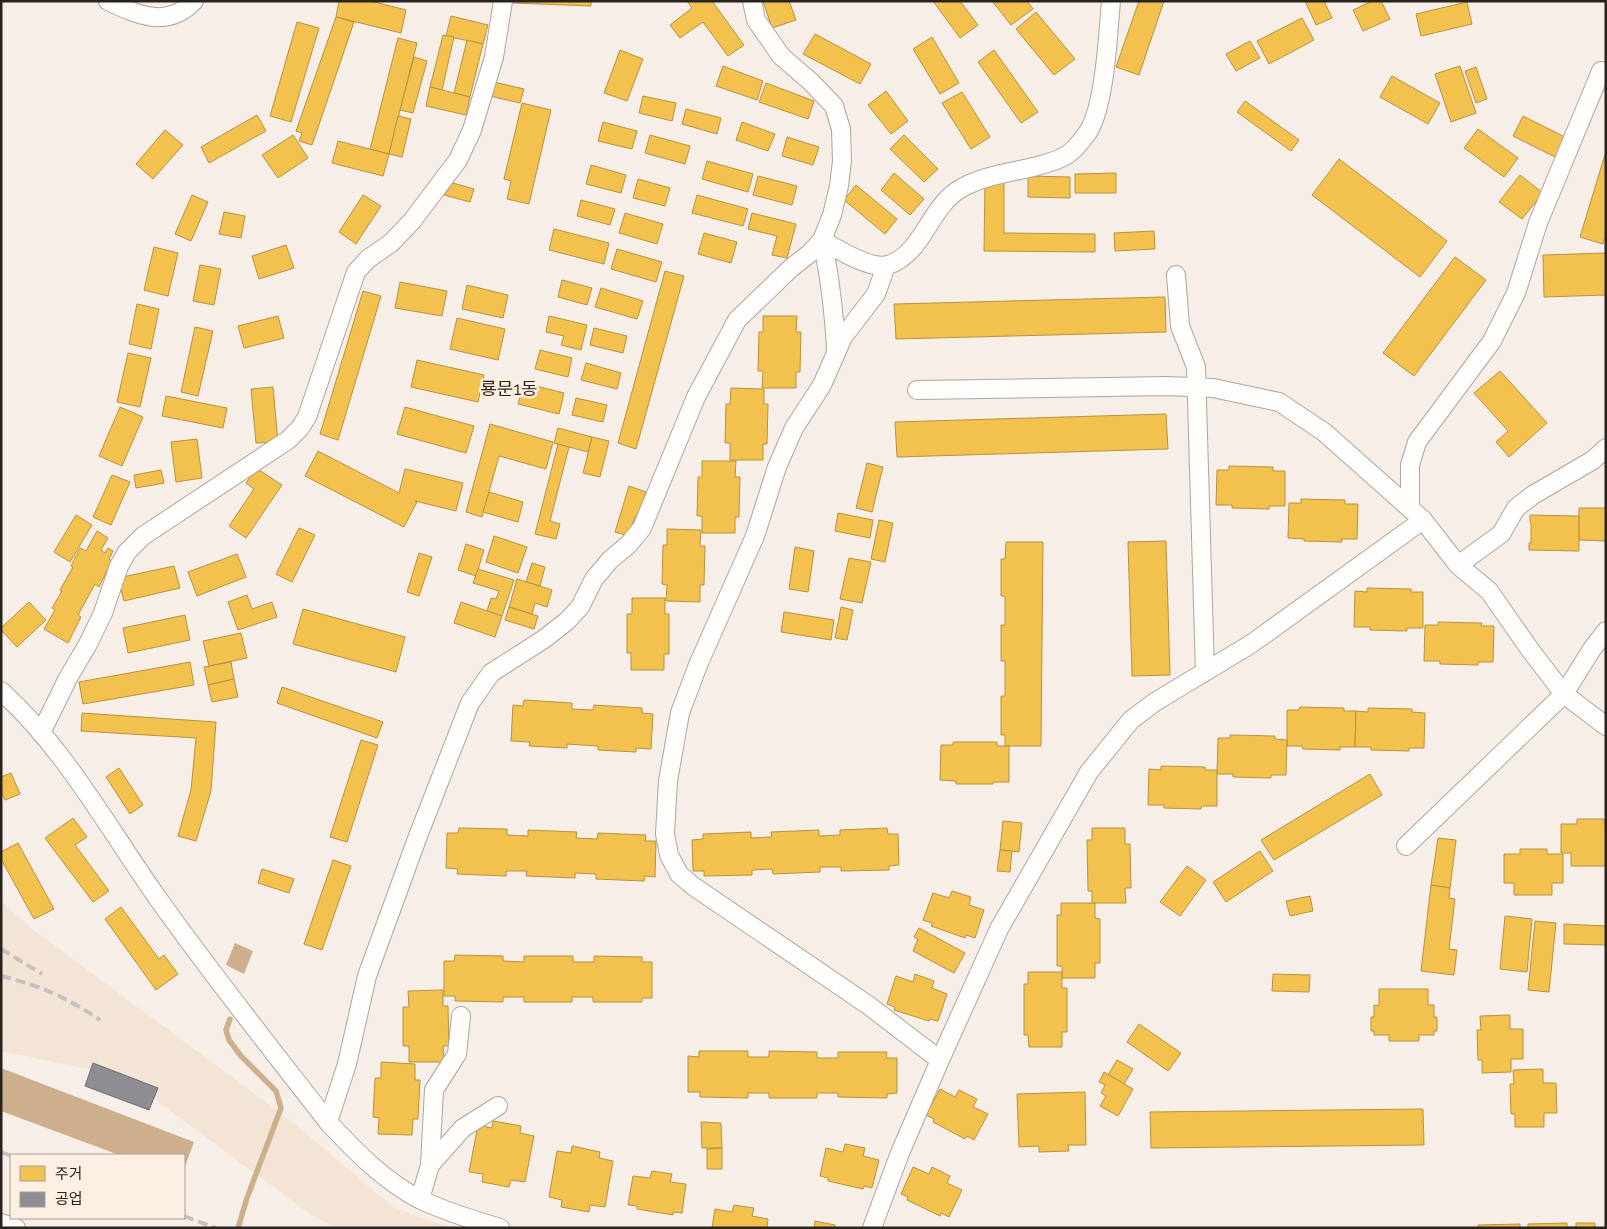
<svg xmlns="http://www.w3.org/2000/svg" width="1607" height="1229" font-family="Raleway,'Noto Sans KR',sans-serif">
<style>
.built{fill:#f3e4d6}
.water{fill:#ceaf8d}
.homes{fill:#f2c14e;stroke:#b69240}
.industry{fill:#8d8d92;stroke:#6f6d6f}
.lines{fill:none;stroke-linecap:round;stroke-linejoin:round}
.stream{stroke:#ceaf8d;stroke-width:5.5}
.minor-casing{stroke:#aca6a0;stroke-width:20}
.minor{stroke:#fefdfb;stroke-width:18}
.rail{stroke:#c4c2c0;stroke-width:4;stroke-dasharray:10 5;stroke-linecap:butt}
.labels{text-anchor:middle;stroke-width:5;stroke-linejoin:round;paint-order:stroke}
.quarter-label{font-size:18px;fill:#29231e;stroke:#fdefe1}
</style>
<rect width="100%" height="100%" fill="#f7efe7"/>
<path class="built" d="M1 901 31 928 295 1124 393 1207 449 1228H337L311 1215 125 1077 1 1051Z"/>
<g class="water">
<path d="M235 943 253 951 244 974 226 965Z"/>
<path d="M1 1068 194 1142 184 1169V1155H119L1 1111Z"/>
</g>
<g class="homes">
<path d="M339 1H371L406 10 401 33 336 17Z"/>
<path d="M513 1H591V6L513 3Z"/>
<path d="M687 1H712L744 45 728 56 703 22 680 38 670 25 692 8Z"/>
<path d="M763 1H789L796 20 772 28Z"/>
<path d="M933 1H960L978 25 960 38Z"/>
<path d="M992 1H1027L1033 9 1011 25Z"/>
<path d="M1139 1H1164L1139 75 1116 67Z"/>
<path d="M1305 1H1324L1332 18 1316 25Z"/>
<path d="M1372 1H1381L1390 19 1363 31 1353 10Z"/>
<path d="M1467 2 1472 24 1421 36 1416 14Z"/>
<path d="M1036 12 1075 59 1054 75 1016 29Z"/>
<path d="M451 16 488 25 483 44 446 36Z"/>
<path d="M336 17 354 22 312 145 299 141 302 133 296 131Z"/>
<path d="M1302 18 1314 40 1269 64 1257 41Z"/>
<path d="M297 22 319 28 291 122 270 116Z"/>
<path d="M815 34 871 64 860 84 803 54Z"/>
<path d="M443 35 454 37 442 90 430 87Z"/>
<path d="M932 37 959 83 940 94 913 49Z"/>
<path d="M398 38 417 43 389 154 370 149Z"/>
<path d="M467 40 483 44 470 97 454 93Z"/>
<path d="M1250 41 1260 58 1236 71 1226 54Z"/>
<path d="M620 50 643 59 627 101 604 93Z"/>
<path d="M994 50 1038 112 1021 123 978 62Z"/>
<path d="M414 57 427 61 413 113 400 110Z"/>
<path d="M723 66 763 81 757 100 716 86Z"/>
<path d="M1460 66 1476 113 1451 122 1435 74Z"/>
<path d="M1476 67 1487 99 1476 103 1465 71Z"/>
<path d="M1392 76 1440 103 1428 124 1380 97Z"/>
<path d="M494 82 524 89 520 103 490 96Z"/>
<path d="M766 83 814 101 808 119 759 102Z"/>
<path d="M430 87 470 97 466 115 426 106Z"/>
<path d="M886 91 908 121 891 134 868 105Z"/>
<path d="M962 92 990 137 971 149 942 103Z"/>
<path d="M643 96 676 103 672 121 639 113Z"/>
<path d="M1245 101 1299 140 1291 151 1237 112Z"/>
<path d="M522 103 551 110 529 204 507 199 511 181 504 179Z"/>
<path d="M686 109 721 118 717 134 682 124Z"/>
<path d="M257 115 266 131 209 163 201 147Z"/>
<path d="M398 116 411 119 402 157 389 154Z"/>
<path d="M1523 116 1567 138 1557 158 1513 136Z"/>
<path d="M603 122 637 131 632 149 598 141Z"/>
<path d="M742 122 775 134 768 151 736 140Z"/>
<path d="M1478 129 1518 158 1504 177 1464 148Z"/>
<path d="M165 130 183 145 153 179 136 164Z"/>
<path d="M293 135 308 158 278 178 262 155Z"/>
<path d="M650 135 690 146 685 164 645 153Z"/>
<path d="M904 135 938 169 924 182 890 149Z"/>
<path d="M787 137 819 147 813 165 782 156Z"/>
<path d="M338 141 389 154 383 176 332 163Z"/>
<path d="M1606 151V235L1603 244 1580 237Z"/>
<path d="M1339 159 1447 241 1420 277 1312 195Z"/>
<path d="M707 161 753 174 748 192 702 179Z"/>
<path d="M591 165 626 175 621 193 586 184Z"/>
<path d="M894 173 924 199 910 215 881 190Z"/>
<path d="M1116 173V193H1075V174Z"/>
<path d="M1520 175 1543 193 1522 219 1499 202Z"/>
<path d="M758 176 797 186 792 205 753 195Z"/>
<path d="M1028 176 1070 177V198L1028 197Z"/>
<path d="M638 179 670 188 665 206 633 198Z"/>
<path d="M985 181H1004V233L1095 234V252L984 251Z"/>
<path d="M453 183 474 189 470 202 444 195Z"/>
<path d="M856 185 897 219 885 234 844 200Z"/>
<path d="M192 195 208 202 191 241 175 234Z"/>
<path d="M363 195 381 206 356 244 339 232Z"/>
<path d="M697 195 748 209 743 226 692 213Z"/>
<path d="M581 200 615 209 610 225 577 216Z"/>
<path d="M224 212 245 216 241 238 219 234Z"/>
<path d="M625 213 663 224 657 244 619 233Z"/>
<path d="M752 213 796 224 787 258 772 255 777 236 748 229Z"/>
<path d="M554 229 609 243 604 264 549 250Z"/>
<path d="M1154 231 1155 249 1115 251 1114 233Z"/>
<path d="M704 233 737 242 731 263 698 254Z"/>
<path d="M286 245 294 268 259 279 252 256Z"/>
<path d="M154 247 178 253 168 296 144 290Z"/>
<path d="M617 249 662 262 656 282 611 269Z"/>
<path d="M1606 253V295L1544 297 1543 255Z"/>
<path d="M1455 257 1486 280 1414 376 1383 353Z"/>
<path d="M200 265 221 269 214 305 193 301Z"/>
<path d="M665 271 684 276 636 449 618 443Z"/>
<path d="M562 280 592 288 587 305 558 297Z"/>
<path d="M400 282 447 291 442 316 395 308Z"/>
<path d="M467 285 508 295 503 318 462 309Z"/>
<path d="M601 288 643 301 637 319 595 307Z"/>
<path d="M363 291 381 296 338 440 320 434Z"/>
<path d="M1165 297 1166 332 896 339 894 304Z"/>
<path d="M137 304 159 309 151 349 129 344Z"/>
<path d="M278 316 284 338 244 348 238 326Z"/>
<path d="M549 316 587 325 581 350 561 345 564 336 546 332Z"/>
<path d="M763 316H797L796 332H801L800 372H796V388H762L763 371H758L759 332H763Z"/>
<path d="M457 318 505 329 498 360 450 349Z"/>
<path d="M195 327 213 331 198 396 181 392Z"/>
<path d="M594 328 627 336 623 353 590 345Z"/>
<path d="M540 350 572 358 568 377 535 369Z"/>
<path d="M128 353 151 358 140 407 117 402Z"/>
<path d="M417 360 484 375 478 402 411 387Z"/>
<path d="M586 363 621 373 617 389 581 380Z"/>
<path d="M1500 371 1547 423 1509 457 1496 442 1508 431 1474 393Z"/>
<path d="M524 383 564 393 559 414 518 404Z"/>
<path d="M273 387 278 442 256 443 251 389Z"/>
<path d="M731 388 764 389V404H768L767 444H763V460H730V443H725L726 404H730Z"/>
<path d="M166 396 227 408 223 428 162 416Z"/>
<path d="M576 398 607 405 603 422 572 415Z"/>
<path d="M120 407 143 417 122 466 99 456Z"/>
<path d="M405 407 474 426 466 453 397 434Z"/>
<path d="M1166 414 1168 449 897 457 895 422Z"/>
<path d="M490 424 553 442 546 469 499 456 482 517 466 512Z"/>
<path d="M558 428 592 437 588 452 554 443Z"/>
<path d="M592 437 609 441 600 477 583 473Z"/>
<path d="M197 439 202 478 176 482 171 442Z"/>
<path d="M558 444 569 447 550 521 560 524 556 539 535 534Z"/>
<path d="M318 451 399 493 405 469 463 483 456 511 415 501 417 502 404 527 305 476Z"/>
<path d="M702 461H736L735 477H740L739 517H735V533H702V516H697L698 477H702Z"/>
<path d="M867 463 883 467 872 512 856 508Z"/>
<path d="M1229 466 1273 467V471H1285V506H1269V509L1232 508V505H1216L1217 470H1229Z"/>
<path d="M256 468 282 485 246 538 229 526 254 489 246 483Z"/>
<path d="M161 470 164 483 136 488 134 475Z"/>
<path d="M112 475 130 482 111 525 93 517Z"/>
<path d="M629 486 646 492 638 518 635 516 629 536 615 532Z"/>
<path d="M489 492 523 502 518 522 483 512Z"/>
<path d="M1301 499 1345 500V504H1358L1357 539H1341L1342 542 1304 541V539L1288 538 1289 503H1301Z"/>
<path d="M1579 508H1606V541L1579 540Z"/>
<path d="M838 513 873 520 870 538 835 531Z"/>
<path d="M76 515 92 525 70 562 54 552Z"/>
<path d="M1530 515 1579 516V551L1529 550V543H1531V523L1530 522Z"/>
<path d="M879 520 893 523 885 562 871 559Z"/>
<path d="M299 528 315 535 292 582 276 574Z"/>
<path d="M667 529 701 530 700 546H705L704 585H700V602L666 601 667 585 662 584 663 545H667Z"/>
<path d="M97 531 108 538 101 550 105 553 108 548 113 551 109 559 112 561 99 587 95 584 78 615 81 617 68 643 44 629 55 610 52 608 62 591 60 590 73 567 71 566 80 548 86 551Z"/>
<path d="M494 536 527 547 518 573 486 562Z"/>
<path d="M1166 541 1170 675 1132 676 1128 542Z"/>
<path d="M1006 542H1043L1041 746H1005V735H1001V696H1005V661H1001V625H1005V596H1001V559H1005Z"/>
<path d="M466 544 484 550 476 576 458 570Z"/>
<path d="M795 547 814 551 808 592 789 589Z"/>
<path d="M419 553 432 557 419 596 407 592Z"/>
<path d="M237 554 246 577 197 596 188 572Z"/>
<path d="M849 558 871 562 862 603 840 599Z"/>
<path d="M532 563 545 567 540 586 526 582Z"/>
<path d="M174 566 180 588 124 601 118 578Z"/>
<path d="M478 569 514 580 502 616 487 611 491 598 496 599 499 591 473 583Z"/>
<path d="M517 579 552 590 547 607 535 603 532 614 509 607Z"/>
<path d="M1367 588 1411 589V592H1423V628H1407V631L1370 630V627H1354L1355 591 1367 592Z"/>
<path d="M247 595 252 609 272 602 277 617 238 630 228 602Z"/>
<path d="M632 598H665V614H669V654H664V670H631V653H627V614H632Z"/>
<path d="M29 602 46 620 17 647 1 630V628Z"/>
<path d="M461 602 502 616 495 637 454 623Z"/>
<path d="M509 607 538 616 534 629 505 620Z"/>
<path d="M841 607 853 610 847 640 835 638Z"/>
<path d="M303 609 405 637 396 672 293 644Z"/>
<path d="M784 612 834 620 831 640 781 632Z"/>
<path d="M185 615 190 640 128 653 123 628Z"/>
<path d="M1438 622 1482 623 1481 626H1494L1493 662H1478V665L1440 664V661H1424L1425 625H1438Z"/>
<path d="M241 633 247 658 209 666 203 641Z"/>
<path d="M190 662 194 685 83 704 79 682Z"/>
<path d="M231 662 234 679 208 685 204 667Z"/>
<path d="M234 679 238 697 212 702 208 685Z"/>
<path d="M282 687 383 722 377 738 277 703Z"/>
<path d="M524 700 572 703V709L593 710 594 705 642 708V713L653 714 651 749 636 748V752L598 750V746L567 744V748L529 746 530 742 511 741 513 705 523 706Z"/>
<path d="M1300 707 1344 708V711H1356L1355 747H1340V750L1303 749 1302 746H1287V710H1299Z"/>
<path d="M1368 708 1412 709V712L1425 713 1424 748H1409V751L1371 750V747H1355L1356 711 1368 712Z"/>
<path d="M82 713 216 722 211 791 196 841 178 836 191 790 196 738 81 731Z"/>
<path d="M1230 735 1275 736V739L1287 740 1286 775H1271V778L1233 777V774H1217L1218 738H1230Z"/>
<path d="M361 740 378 745 347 842 330 837Z"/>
<path d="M953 742H997V746H1009V782H994L993 784H956V781L940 780 941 745H953Z"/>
<path d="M1161 766 1205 767V770H1217V806H1202L1201 809 1164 808V805H1148L1149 769 1161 770Z"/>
<path d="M119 768 143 805 130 814 106 777Z"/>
<path d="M11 773 20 794 5 800 1 791V777Z"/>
<path d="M1370 774 1382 795 1274 860 1261 840Z"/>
<path d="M73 818 87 837 75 845 109 891 93 902 45 838Z"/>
<path d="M1577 819H1604V824H1606V866H1571V853H1561V824H1577Z"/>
<path d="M1003 821 1022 823 1019 852 1000 850Z"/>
<path d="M459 828 507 829V835L528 836V830L577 832 576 838 597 839 598 833 646 835 645 841H656L655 877 645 876 644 881 596 879V874L575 873V878L526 876 527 871H506V876L457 874 458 869 446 868 447 833H458Z"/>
<path d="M887 828 888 834H898L899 865 889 866V870L841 871V867H820V872L773 874 772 869 752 870V875L704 876V871H693L692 840 703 839V834L751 832V838L772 837 771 832 819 830V836L840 835V830Z"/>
<path d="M1092 828H1125V844H1130L1131 888H1125L1126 903H1092V891H1088L1087 840H1092Z"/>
<path d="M1438 838 1456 840 1450 888 1431 885Z"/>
<path d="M18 843 54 909 34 919 1 859V852Z"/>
<path d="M1520 849H1547V854H1563V883H1552V895H1514V883H1504V854H1520Z"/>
<path d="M1000 850 1012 851 1010 872 997 871Z"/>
<path d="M1260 851 1273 871 1226 902 1213 882Z"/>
<path d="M333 860 351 866 322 950 304 944Z"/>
<path d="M1187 866 1206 880 1180 916 1160 902Z"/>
<path d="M262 869 294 879 289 893 258 883Z"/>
<path d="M1431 885 1450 888 1449 898 1455 899 1449 949 1457 950 1454 975 1421 971Z"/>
<path d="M952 891 971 897 969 905 984 910 975 938 966 935 965 938 931 926 932 923 923 920 933 893 949 898Z"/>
<path d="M1310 896 1313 911 1290 916 1286 901Z"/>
<path d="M1061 903H1095V918L1100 919V963H1095V978H1062V966H1057V915H1061Z"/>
<path d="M121 907 159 959 164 955 178 974 156 990 105 919Z"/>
<path d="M1505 916 1532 919 1527 972 1500 969Z"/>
<path d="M1535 921 1556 923 1549 992 1528 990Z"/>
<path d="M1564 924 1606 926V945L1564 944Z"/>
<path d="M919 928 965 953 954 973 913 951 918 939 914 937Z"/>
<path d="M455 955 503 956V961L524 962V956H573V962H594V956L642 957V962H652V998H642V1002H593V997H572V1002H524V997H503V1002L455 1001V996H444V961H454Z"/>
<path d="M1028 972H1062V988H1067V1032H1062V1047H1029L1028 1035H1024V984H1028Z"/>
<path d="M915 974 934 981 932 988 947 994 938 1021 930 1019 929 1021 894 1010 895 1007 887 1004 896 976 913 982Z"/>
<path d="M1273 974 1310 975 1309 992 1272 991Z"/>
<path d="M1379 989H1428V1005H1434V1017H1437V1031H1434V1035H1419V1041H1389V1035H1374V1031H1371V1017H1374V1005L1379 1006Z"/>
<path d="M443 990V1006H448L449 1046H443L444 1062H409V1046H403V1007H409L408 991Z"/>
<path d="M1510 1015V1029H1523V1059H1511V1072L1482 1073V1060H1478L1477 1030H1481L1480 1016Z"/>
<path d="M1139 1024 1181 1053 1168 1071 1127 1042Z"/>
<path d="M699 1051H748V1057H769V1051L817 1052V1058H838V1052H887L886 1058H897V1093L887 1094V1098L838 1097V1093H817V1098H769V1093H748V1098L700 1097V1092H688V1056L699 1057Z"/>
<path d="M1117 1060 1133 1069 1124 1084 1108 1075Z"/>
<path d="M381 1062 415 1064V1080H420L418 1119H413L412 1135 378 1134 379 1118 373 1117 375 1078H381Z"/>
<path d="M1543 1069V1083H1556L1557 1113H1544V1127H1515V1114H1511L1510 1084H1514L1513 1070Z"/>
<path d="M1104 1072 1133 1089 1118 1116 1100 1106 1106 1096 1101 1093 1105 1085 1099 1082Z"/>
<path d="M940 1089 955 1097 959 1090 977 1099 973 1107 988 1114 974 1140 967 1136 965 1139 933 1122 934 1119 926 1115Z"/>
<path d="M1085 1092 1086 1145H1068L1069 1151 1039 1152V1146L1019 1147 1017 1094Z"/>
<path d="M1423 1109 1424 1145 1151 1148 1150 1112Z"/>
<path d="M493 1121 521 1126 520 1133 534 1136 525 1182 511 1180 509 1187 482 1182 483 1174 469 1172 478 1125 492 1128Z"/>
<path d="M701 1122 721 1123 722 1148H702Z"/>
<path d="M845 1144 865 1148 863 1156 879 1160 872 1188 864 1186 863 1189 828 1181V1178L820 1176 826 1148 843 1152Z"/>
<path d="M572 1146 600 1152 599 1158 613 1161 605 1207 590 1205 589 1212 561 1207 562 1200 549 1197 557 1151 571 1153Z"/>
<path d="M722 1148V1169H707V1149Z"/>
<path d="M913 1167 929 1174 932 1167 950 1176 947 1183 962 1190 949 1217 941 1213 940 1216 907 1200 908 1197 901 1194Z"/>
<path d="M652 1171 672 1174 670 1182 686 1184 682 1213 673 1212V1215L637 1209V1206L628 1205 633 1176 650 1178Z"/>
<path d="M734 1205 754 1208 752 1216 768 1219 767 1228H712L715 1209 732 1212Z"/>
<path d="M815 1221 835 1225V1228H814Z"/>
<path d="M1567 1223V1227H1576V1223H1595V1228H1528V1224Z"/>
<path d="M1520 1224V1228H1478V1225Z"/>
</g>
<path class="industry" d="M93 1063 158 1088 149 1110 85 1086Z"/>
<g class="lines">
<path class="stream" d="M230 1019 226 1030 229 1040 241 1056 276 1091 281 1108 247 1198 238 1228"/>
<defs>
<g id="minor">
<path d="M108 1C138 15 167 29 194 1"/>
<path d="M822 240C837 249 870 270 888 265 923 254 930 206 960 189 982 176 1008 173 1033 167 1044 164 1055 162 1065 156 1073 152 1083 139 1088 132 1105 106 1108 34 1111 1"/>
<path d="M822 240C830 276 834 312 836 349"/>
<path d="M886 266 876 294 843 337 822 385 794 428 777 467 755 536 698 665 680 713 668 781 665 834 669 855 679 874 693 886 868 1005 940 1060"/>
<path d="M1176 275 1180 326 1196 367 1205 672"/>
<path d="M917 390 1167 386 1213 388 1279 402 1324 432 1423 520 1458 565 1489 591 1531 651 1564 694 1606 726"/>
<path d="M1410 508V465L1417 442 1492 341 1516 293 1538 223 1601 71"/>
<path d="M1458 565 1501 534 1516 508 1533 495 1593 460 1606 448"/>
<path d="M1 691C64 748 106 824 154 893 209 971 269 1046 328 1122 355 1151 385 1182 421 1200 447 1212 473 1220 500 1228"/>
<path d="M41 733 68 678 88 644 103 613 119 566 127 552 143 536 288 440 300 428 307 417 356 272 368 259 391 243 412 221 458 160 472 130 494 57 503 1"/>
<path d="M1406 846 1564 694 1592 649 1606 631"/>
<path d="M328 1122 347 1064 367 976 418 836 470 703 491 673 544 639 567 621 580 607 594 579 610 560 629 544 642 528 696 397 737 320 791 268 809 254 822 240 832 215 839 186 842 161 841 129 834 106 811 82 781 56 756 20 752 1"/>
<path d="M430 1165 463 1128 498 1106"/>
<path d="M420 1199 430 1165 434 1090 457 1054 461 1016"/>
<path d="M1 1223 16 1228"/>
<path d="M872 1228 900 1153 940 1060 999 929 1089 772 1131 720 1155 702 1251 644 1423 520"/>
</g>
</defs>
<use href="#minor" class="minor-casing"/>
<use href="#minor" class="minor"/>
<g class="rail">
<path d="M1 949 42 974"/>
<path d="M1 976C39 985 68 998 100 1020"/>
<path d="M1 1152 11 1156"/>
<path d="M184 1216 216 1228"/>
</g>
</g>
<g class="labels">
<g class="quarter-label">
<text x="509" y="395">룡문1동</text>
</g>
</g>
<rect width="1607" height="1229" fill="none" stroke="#29231e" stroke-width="5"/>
<rect x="10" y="1154" width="175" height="65" fill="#fdefe1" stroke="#a89d93"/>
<rect x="20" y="1166" width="25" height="15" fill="#f2c14e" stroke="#a89d93"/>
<text x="55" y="1179" font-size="15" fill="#29231e">주거</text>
<rect x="20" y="1192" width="25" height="15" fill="#8d8d92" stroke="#a89d93"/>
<text x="55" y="1204" font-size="15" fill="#29231e">공업</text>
</svg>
